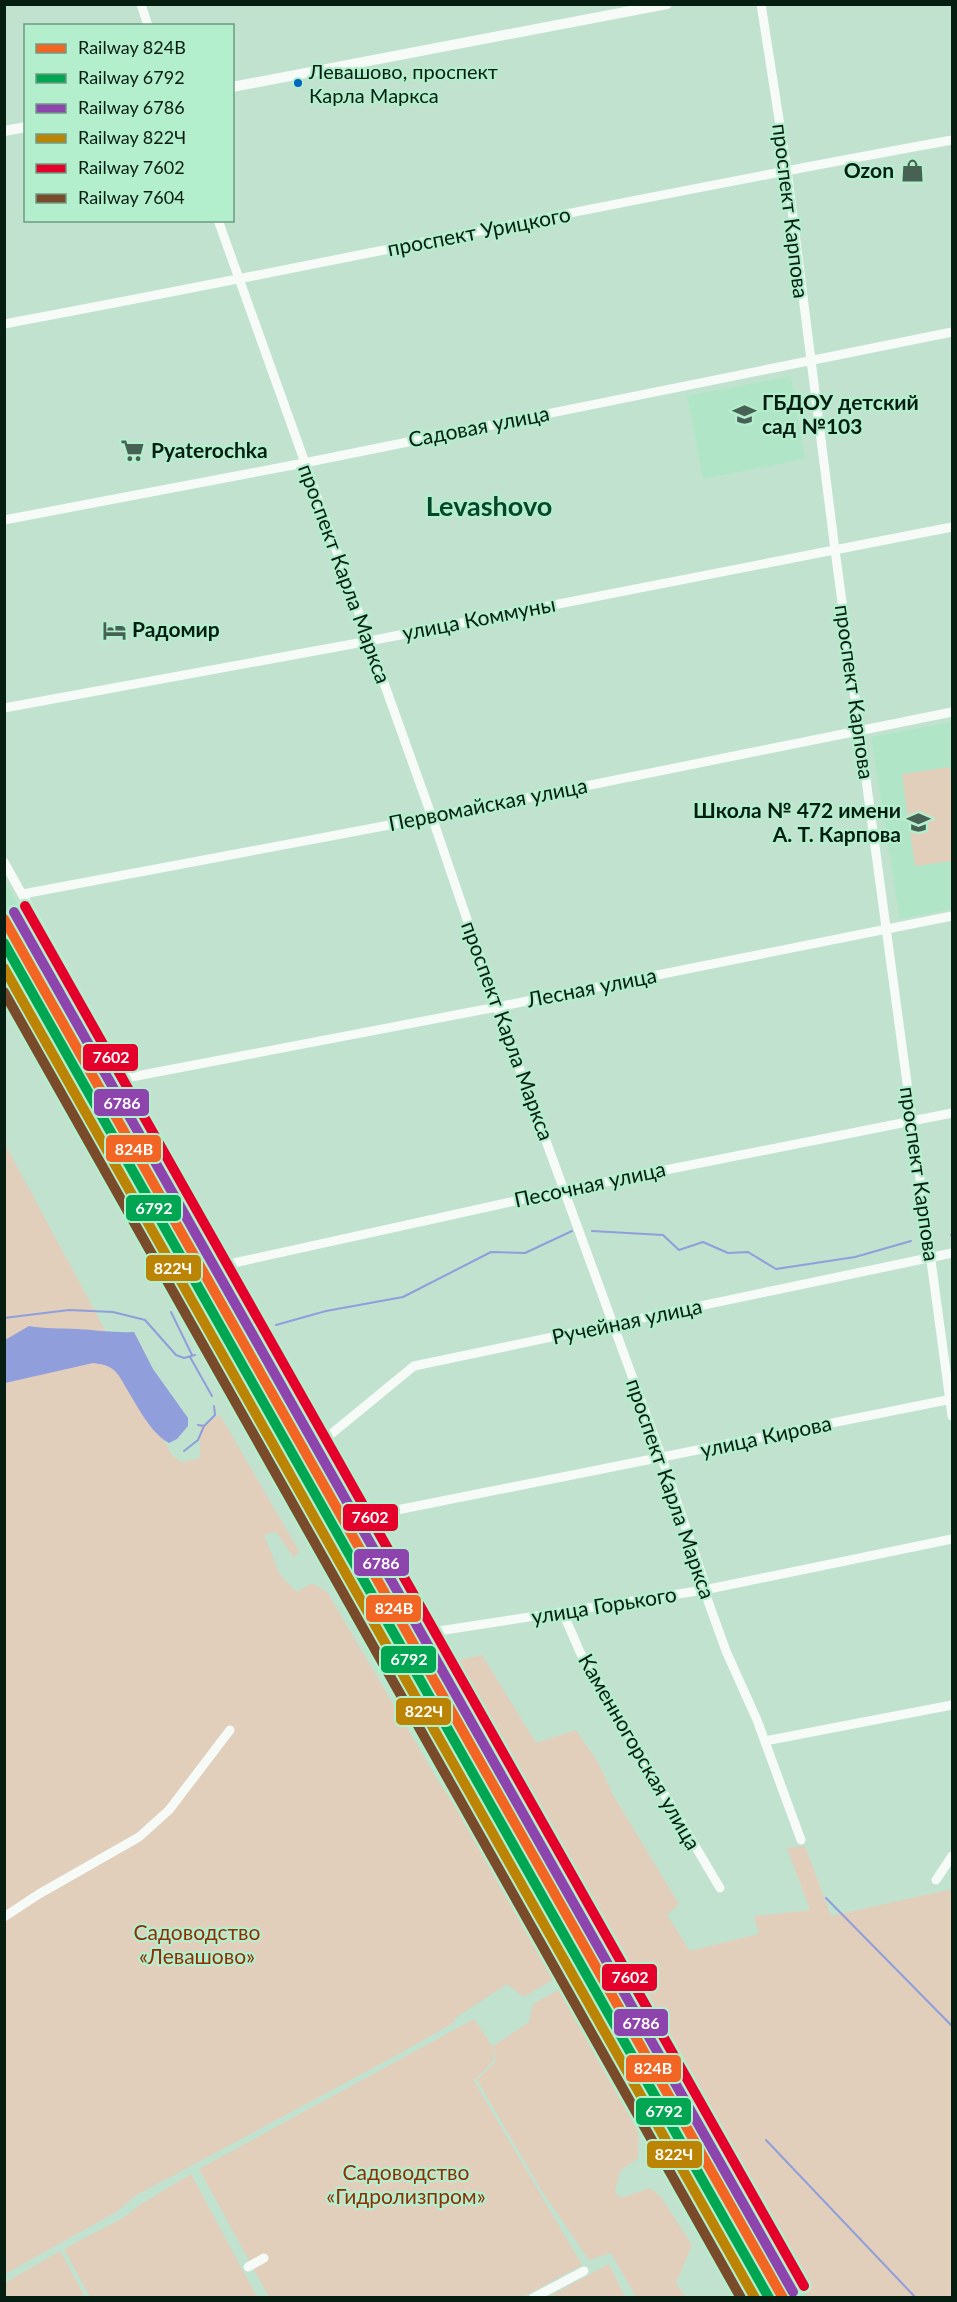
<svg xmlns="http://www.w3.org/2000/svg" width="957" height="2302" font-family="Lato,sans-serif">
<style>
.built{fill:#b1e5c7}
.green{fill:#e1cfbb}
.water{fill:#909edc}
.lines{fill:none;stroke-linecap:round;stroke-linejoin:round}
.stream{stroke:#909edc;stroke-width:2}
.minor{stroke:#f6fbf8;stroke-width:9}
.tertiary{stroke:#f6fbf8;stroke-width:10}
.rail-1-casing{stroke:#b4efcd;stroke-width:15}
.rail-2-casing{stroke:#b4efcd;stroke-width:15}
.rail-3-casing{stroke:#b4efcd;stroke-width:15}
.rail-4-casing{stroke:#b4efcd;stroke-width:15}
.rail-5-casing{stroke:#b4efcd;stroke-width:15}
.rail-6-casing{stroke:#b4efcd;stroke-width:15}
.rail-1{stroke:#f26522;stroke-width:10}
.rail-2{stroke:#00a651;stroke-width:10}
.rail-3{stroke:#8e44ad;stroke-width:10}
.rail-4{stroke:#bb8404;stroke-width:10}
.rail-5{stroke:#e4002b;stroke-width:10}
.rail-6{stroke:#7a4b2a;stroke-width:10}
.bus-dot{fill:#0065bd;stroke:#b4efcd;stroke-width:2}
.labels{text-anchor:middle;stroke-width:4.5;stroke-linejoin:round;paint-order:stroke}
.bus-label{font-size:20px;fill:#061d12;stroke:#b4efcd;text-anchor:start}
.poi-label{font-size:21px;font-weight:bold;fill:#061d12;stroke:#b4efcd;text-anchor:start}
.street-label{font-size:21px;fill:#061d12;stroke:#b4efcd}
.park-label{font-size:21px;fill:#8f2e04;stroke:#b4efcd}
.district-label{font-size:27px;font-weight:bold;fill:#06462b;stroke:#b4efcd}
.line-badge{stroke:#b4efcd;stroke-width:2}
.badge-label{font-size:16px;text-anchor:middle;font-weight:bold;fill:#fff}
</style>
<rect width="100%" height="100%" fill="#c1e2cf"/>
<g class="built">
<path d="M791 376 805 459 703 479 687 396Z"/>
<path d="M952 722V909L900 919 871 737Z"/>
<path d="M4 879 180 1195 199 1248 295 1413 301 1416 447 1663 807 2297H759L570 1960 564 1962 385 1643 373 1634 271 1461 5 987Z"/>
</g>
<g class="green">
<path d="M950 767 952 787V861L915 866 902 774Z"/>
<path d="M4 1142 172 1455 181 1462 200 1458V1426L220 1415 299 1551 294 1558 276 1532 264 1535 280 1575 297 1592 312 1583 327 1592 439 1782 471 1828 556 1978 524 1997 507 1984 454 2019 455 2022 397 2055 135 2196 118 2211 5 2274Z"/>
<path d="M482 1655 536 1743 576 1730 599 1764 613 1795 679 1904 667 1915 690 1951 759 1934 754 1916 810 1910 787 1848 805 1846 831 1916 952 1889V2297H807L447 1663Z"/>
<path d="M560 1989 639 2117 638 2158 620 2171 615 2192 621 2198 650 2188 661 2197 692 2245 676 2283 686 2297H636L611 2253 589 2260 542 2191 477 2080 496 2061 492 2047 529 2022 533 2004Z"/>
<path d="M474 2019 491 2044 494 2060 474 2081 582 2265 523 2297H269L199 2169Z"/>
<path d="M191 2174 257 2297H90L64 2249 123 2218 141 2204Z"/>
<path d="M60 2251 85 2297H5V2283Z"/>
<path d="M609 2264 625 2297H548Z"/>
</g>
<path class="water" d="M29 1326C45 1329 60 1328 77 1329 96 1330 114 1333 134 1332L153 1369 188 1418V1426L177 1439 169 1443C151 1433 139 1409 128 1391 123 1383 119 1373 111 1368 105 1364 99 1364 93 1363L5 1383V1340Z"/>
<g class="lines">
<g class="stream">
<path d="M592 1231 663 1235 679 1250 703 1242 728 1253 748 1252 776 1269 855 1257 911 1241"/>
<path d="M951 1235H952"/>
<path d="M183 1307 205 1351"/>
<path d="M171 1312 192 1355"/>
<path d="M4 1318 69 1310 113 1312 145 1320 176 1355 184 1358 195 1355"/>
<path d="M276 1325 326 1311 403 1297 491 1252 525 1253 572 1231"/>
<path d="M250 1332 256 1331"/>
<path d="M201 1351 210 1353"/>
<path d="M190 1357 212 1396"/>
<path d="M198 1425 204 1426 215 1415 214 1406"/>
<path d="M184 1451 198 1440 204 1426"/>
<path d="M826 1898 952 2026"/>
<path d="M766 2140 916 2298"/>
</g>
<g class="minor">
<path d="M141 4 148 26"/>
<path d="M761 4 787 170 835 550 952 1416"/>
<path d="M218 220 432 817 497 1007 662 1458 704 1581V1590L726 1651 757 1720 801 1840"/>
<path d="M4 324C321 265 636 197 952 140"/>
<path d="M4 520 304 463 952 332"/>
<path d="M4 708 369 641 952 527"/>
<path d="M4 862 229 1264 308 1418 325 1439 367 1516 952 1399"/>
<path d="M23 894 432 817 952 712"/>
<path d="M126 1078 497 1007 952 916"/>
<path d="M229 1264 565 1190 952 1113"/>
<path d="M325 1439 414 1366 952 1253"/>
<path d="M563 1613 580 1652 720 1888"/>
<path d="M432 1632 704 1590 952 1539"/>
<path d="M765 1741 952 1705"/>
<path d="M936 1880 952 1856"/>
<path d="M4 1917 39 1894 139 1837 169 1810 230 1730"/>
<path d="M248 2267 264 2258"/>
<path d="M533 2298 584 2271"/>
</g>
<g class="tertiary">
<path d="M232 87 667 4"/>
<path d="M4 131 26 127"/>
</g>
<defs>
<path id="rail-1" d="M4 919 783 2298"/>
<path id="rail-2" d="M4 943 769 2298"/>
<path id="rail-3" d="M14 912 793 2292"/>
<path id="rail-4" d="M4 968 755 2298"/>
<path id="rail-5" d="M25 906 804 2286"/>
<path id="rail-6" d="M4 992 741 2298"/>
</defs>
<use href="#rail-1" class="rail-1-casing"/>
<use href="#rail-2" class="rail-2-casing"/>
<use href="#rail-3" class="rail-3-casing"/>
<use href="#rail-4" class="rail-4-casing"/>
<use href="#rail-5" class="rail-5-casing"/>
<use href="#rail-6" class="rail-6-casing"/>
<use href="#rail-1" class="rail-1"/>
<use href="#rail-2" class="rail-2"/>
<use href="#rail-3" class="rail-3"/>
<use href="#rail-4" class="rail-4"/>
<use href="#rail-5" class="rail-5"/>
<use href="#rail-6" class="rail-6"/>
</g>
<defs>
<symbol id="shop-bare" viewBox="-9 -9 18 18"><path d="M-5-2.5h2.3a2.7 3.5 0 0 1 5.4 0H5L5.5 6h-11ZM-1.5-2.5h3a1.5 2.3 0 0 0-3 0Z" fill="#476254" stroke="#b4efcd" stroke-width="2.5" paint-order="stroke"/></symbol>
<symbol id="school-bare" viewBox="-9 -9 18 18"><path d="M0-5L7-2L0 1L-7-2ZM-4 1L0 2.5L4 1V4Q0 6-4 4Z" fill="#476254" stroke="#b4efcd" stroke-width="2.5" paint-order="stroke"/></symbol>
<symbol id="supermarket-bare" viewBox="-9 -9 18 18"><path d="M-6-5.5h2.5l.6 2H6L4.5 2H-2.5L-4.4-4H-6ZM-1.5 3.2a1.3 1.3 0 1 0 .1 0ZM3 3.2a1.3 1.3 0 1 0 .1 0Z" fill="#476254" stroke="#b4efcd" stroke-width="2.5" paint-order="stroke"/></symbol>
<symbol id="hotel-bare" viewBox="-9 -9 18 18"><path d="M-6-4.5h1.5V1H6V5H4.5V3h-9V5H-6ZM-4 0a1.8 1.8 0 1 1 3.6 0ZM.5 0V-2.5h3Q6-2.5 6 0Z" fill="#476254" stroke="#b4efcd" stroke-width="2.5" paint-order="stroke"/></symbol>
</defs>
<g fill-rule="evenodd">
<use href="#shop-bare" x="896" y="154" width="33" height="33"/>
<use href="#school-bare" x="728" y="398" width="33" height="33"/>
<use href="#supermarket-bare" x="116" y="434" width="33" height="33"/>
<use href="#hotel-bare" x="98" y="614" width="33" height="33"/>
<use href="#school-bare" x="902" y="806" width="33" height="33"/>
</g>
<circle class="bus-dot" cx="298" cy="83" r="5"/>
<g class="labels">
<g class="bus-label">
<text x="309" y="79">Левашово, проспект<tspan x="309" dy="24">Карла Маркса</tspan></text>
</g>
<g class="poi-label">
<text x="894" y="178" text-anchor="end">Ozon</text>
<text x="762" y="410">ГБДОУ детский<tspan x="762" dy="24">сад №103</tspan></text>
<text x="151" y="458">Pyaterochka</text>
<text x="132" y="637">Радомир</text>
<text x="901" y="818" text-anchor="end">Школа № 472 имени<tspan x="901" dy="24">А. Т. Карпова</tspan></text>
</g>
<g class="street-label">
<text transform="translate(790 211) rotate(83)" y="7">проспект Карпова</text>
<text transform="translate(479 232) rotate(-11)" y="7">проспект Урицкого</text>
<text transform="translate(479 427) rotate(-11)" y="7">Садовая улица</text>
<text transform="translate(344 574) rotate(70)" y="7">проспект Карла Маркса</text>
<text transform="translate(479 619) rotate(-11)" y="7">улица Коммуны</text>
<text transform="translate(854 692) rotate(82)" y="7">проспект Карпова</text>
<text transform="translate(488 805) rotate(-11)" y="7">Первомайская улица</text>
<text transform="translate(592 988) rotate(-11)" y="7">Лесная улица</text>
<text transform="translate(507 1031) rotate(70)" y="7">проспект Карла Маркса</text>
<text transform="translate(919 1174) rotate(82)" y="7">проспект Карпова</text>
<text transform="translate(590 1185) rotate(-12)" y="7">Песочная улица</text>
<text transform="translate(627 1322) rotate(-12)" y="7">Ручейная улица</text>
<text transform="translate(766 1437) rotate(-12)" y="7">улица Кирова</text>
<text transform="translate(670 1489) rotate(71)" y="7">проспект Карла Маркса</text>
<text transform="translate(604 1606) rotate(-9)" y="7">улица Горького</text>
<text transform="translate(639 1752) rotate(60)" y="7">Каменногорская улица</text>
</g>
<g class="park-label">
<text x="197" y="1940">Садоводство<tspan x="197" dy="24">«Левашово»</tspan></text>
<text x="406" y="2180">Садоводство<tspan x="406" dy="24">«Гидролизпром»</tspan></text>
</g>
<g class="district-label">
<text x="489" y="516">Levashovo</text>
</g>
</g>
<g class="line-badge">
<rect x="82" y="1043" width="57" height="29" rx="6" fill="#e4002b"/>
<rect x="93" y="1088" width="57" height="29" rx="6" fill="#8e44ad"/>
<rect x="105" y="1134" width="57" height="29" rx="6" fill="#f26522"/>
<rect x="125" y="1194" width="57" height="28" rx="6" fill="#00a651"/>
<rect x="145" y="1254" width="57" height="28" rx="6" fill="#bb8404"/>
<rect x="342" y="1503" width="57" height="29" rx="6" fill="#e4002b"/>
<rect x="353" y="1548" width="57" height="29" rx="6" fill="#8e44ad"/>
<rect x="365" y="1594" width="57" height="29" rx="6" fill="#f26522"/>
<rect x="380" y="1645" width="57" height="29" rx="6" fill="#00a651"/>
<rect x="395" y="1697" width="57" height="29" rx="6" fill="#bb8404"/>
<rect x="601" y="1963" width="57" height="29" rx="6" fill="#e4002b"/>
<rect x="613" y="2008" width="56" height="29" rx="6" fill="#8e44ad"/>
<rect x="625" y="2054" width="57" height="29" rx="6" fill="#f26522"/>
<rect x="635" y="2097" width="57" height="29" rx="6" fill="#00a651"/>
<rect x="646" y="2140" width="57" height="29" rx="6" fill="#bb8404"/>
</g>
<g class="badge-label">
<text x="111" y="1063">7602</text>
<text x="122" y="1109">6786</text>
<text x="134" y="1155">824В</text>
<text x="154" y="1214">6792</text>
<text x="173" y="1274">822Ч</text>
<text x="370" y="1523">7602</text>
<text x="381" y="1569">6786</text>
<text x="394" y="1614">824В</text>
<text x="409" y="1665">6792</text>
<text x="424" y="1717">822Ч</text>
<text x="630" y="1983">7602</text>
<text x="641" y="2029">6786</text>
<text x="653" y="2074">824В</text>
<text x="664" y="2117">6792</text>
<text x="674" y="2160">822Ч</text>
</g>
<rect width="957" height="2302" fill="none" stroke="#061d12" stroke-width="12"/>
<rect x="24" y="24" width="210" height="198" fill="#b4efcd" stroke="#6e9b82" stroke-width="1.5"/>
<rect x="36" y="44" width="30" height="9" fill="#f26522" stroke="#6e9b82" stroke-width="1.5"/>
<text x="78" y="54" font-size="18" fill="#061d12">Railway 824В</text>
<rect x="36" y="74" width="30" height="9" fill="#00a651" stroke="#6e9b82" stroke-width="1.5"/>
<text x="78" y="84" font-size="18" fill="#061d12">Railway 6792</text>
<rect x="36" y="104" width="30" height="9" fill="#8e44ad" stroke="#6e9b82" stroke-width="1.5"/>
<text x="78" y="114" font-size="18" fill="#061d12">Railway 6786</text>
<rect x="36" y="134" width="30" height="9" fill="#bb8404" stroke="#6e9b82" stroke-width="1.5"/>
<text x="78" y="144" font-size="18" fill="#061d12">Railway 822Ч</text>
<rect x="36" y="164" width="30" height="9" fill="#e4002b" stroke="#6e9b82" stroke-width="1.5"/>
<text x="78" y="174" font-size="18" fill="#061d12">Railway 7602</text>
<rect x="36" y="194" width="30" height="9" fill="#7a4b2a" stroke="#6e9b82" stroke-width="1.5"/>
<text x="78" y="204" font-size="18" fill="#061d12">Railway 7604</text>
</svg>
